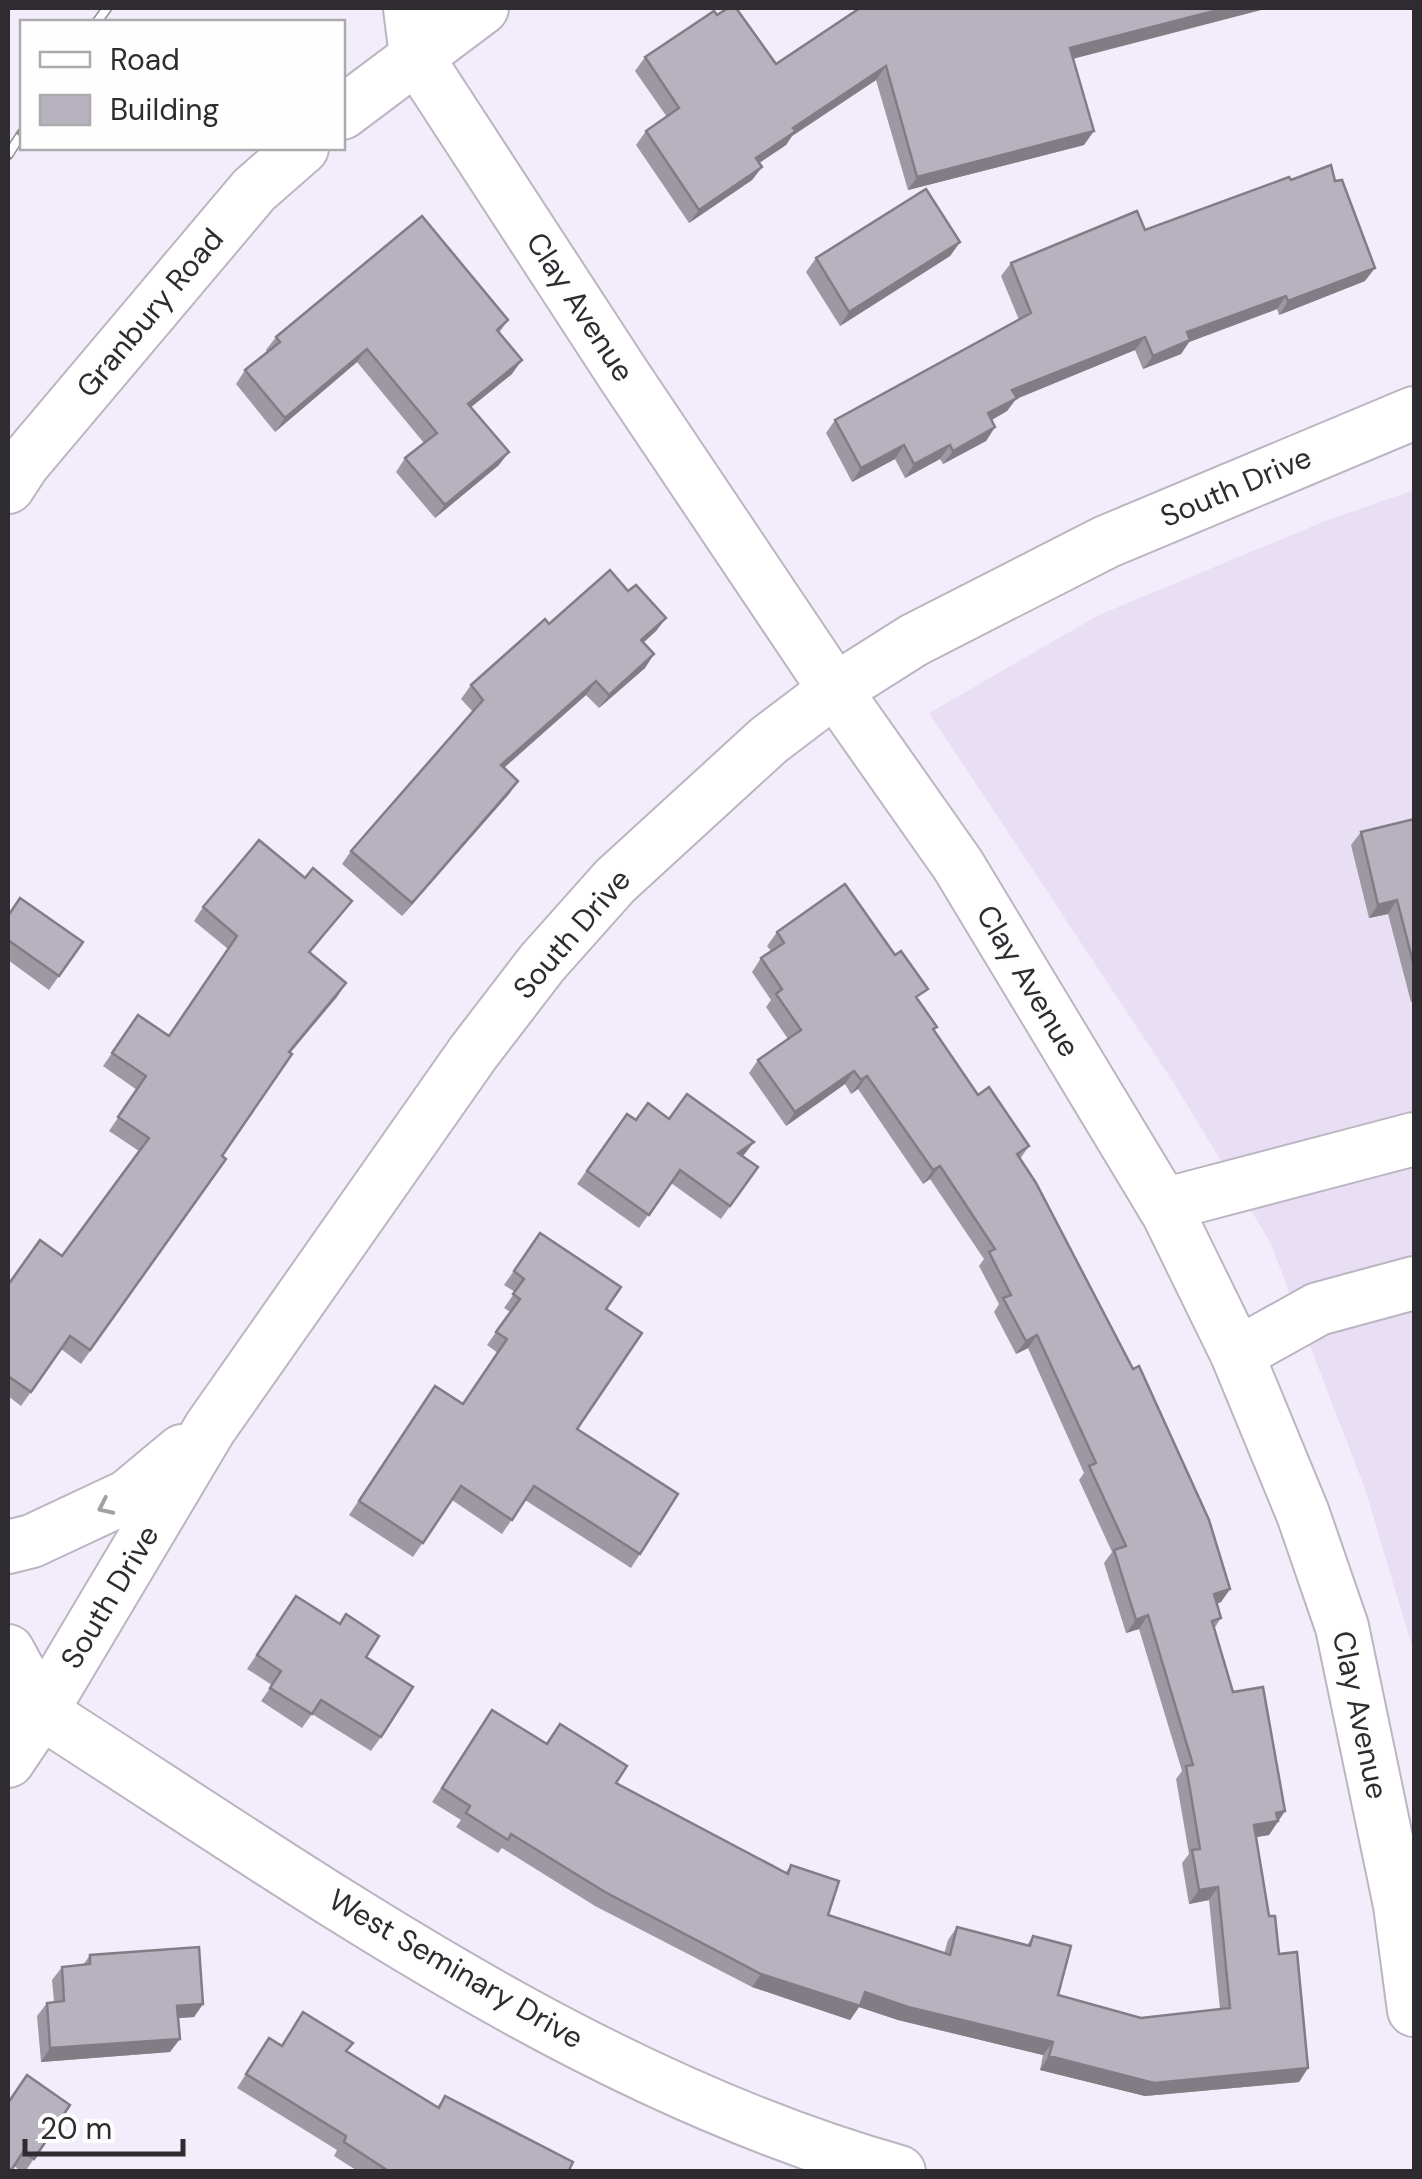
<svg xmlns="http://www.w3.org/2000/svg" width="1422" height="2179" font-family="'DM Sans',sans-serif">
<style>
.built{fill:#e8dff4}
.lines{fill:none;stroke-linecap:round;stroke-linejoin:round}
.minor-casing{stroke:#bbb5c2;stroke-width:56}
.minor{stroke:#fff;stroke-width:52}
.rail-casing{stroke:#928e97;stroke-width:11}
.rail{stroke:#fefefe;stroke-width:8;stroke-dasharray:22;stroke-linecap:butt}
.wall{fill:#9d99a3}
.shaded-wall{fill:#807d85}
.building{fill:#b7b2be;stroke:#807d85;stroke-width:2.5}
.oneway{stroke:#a1a0a2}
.labels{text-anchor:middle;stroke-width:9;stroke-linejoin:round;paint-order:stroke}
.street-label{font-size:30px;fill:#2e2c31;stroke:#fefefe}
</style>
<rect width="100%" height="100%" fill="#f3edfb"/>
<path class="built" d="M1414 490V1653L1365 1489 1270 1242 1175 1085 929 713 1099 615 1325 521Z"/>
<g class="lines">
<defs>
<g id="minor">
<path d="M410 8 416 56 623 374 835 690 958 865 1168 1213 1237 1354 1303 1514 1342 1627 1400 1905 1414 2010"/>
<path d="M342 113 482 8"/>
<path d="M8 487 23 464 254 190 302 148"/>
<path d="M1163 1205 1414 1139"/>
<path d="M1237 1354 1318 1309 1414 1283"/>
<path d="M8 1547 32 1541 128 1496 182 1451"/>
<path d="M8 1651 41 1712"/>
<path d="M10 1709 41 1712C313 1886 584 2083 899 2172"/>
<path d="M8 1761 41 1712 210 1428 473 1053 542 963 615 881 769 740 835 690 914 640 1106 542 1414 413"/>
</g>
</defs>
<use href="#minor" class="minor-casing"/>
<use href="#minor" class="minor"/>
<defs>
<g id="rail">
<path d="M97 22 107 8"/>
<path d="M8 155 22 133"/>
</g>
</defs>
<use href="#rail" class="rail-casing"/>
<use href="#rail" class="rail"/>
</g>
<g class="wall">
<path d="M717 15 776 64 1073 58 1084 145 908 190 876 80 792 136 786 145 759 163 762 167 752 180 689 223 636 145 646 131 667 117 635 71 645 57Z"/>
<path d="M1291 180 1365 281 1279 315 1277 309 1189 342 1181 354 1143 369 1135 350 1016 399 1007 411 992 420 995 427 986 441 943 464 940 459 905 478 895 459 852 482 826 433 835 420 1019 320 1001 276 1011 263 1145 230Z"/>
<path d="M960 242 950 256 840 326 806 272 816 258Z"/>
<path d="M508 320 499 333 512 374 471 407 499 465 435 518 396 472 405 458 424 443 357 362 275 432 236 384 245 370 267 352 266 350 276 337Z"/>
<path d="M628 591 666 618 656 631 644 642 654 654 645 668 599 708 586 695 504 768 518 781 509 794 402 916 342 864 351 851 473 712 461 699 471 685 549 624Z"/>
<path d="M1414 819V1001L1411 1002 1388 914 1369 918 1351 845 1361 832Z"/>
<path d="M305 878 352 901 310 953 346 983 290 1053 222 1156 226 1159 81 1364 61 1349 21 1406 8 1396V1285L62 1256 139 1151 109 1131 137 1090 103 1066 138 1015 169 1036 228 949 194 921 203 907Z"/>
<path d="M8 916 83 942 49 990 8 960Z"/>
<path d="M777 932 920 1001 937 1027 934 1031 978 1095 1029 1146 1020 1159 1230 1589 1221 1602 1217 1604 1221 1618 1214 1629 1233 1692 1285 1811 1269 1835 1256 1837 1269 1916 1308 2068 1299 2082 1145 2096 1040 2070 1043 2055 898 2020 859 2007 850 2020 752 1987 595 1906 502 1848 498 1853 456 1827 461 1820 432 1802 483 1723 546 1743 560 1724 616 1783 786 1872 791 1865 828 1915 944 1954 948 1940 957 1927 1027 1945 1033 1936 1058 1995 1141 2018 1220 2009 1209 1900 1189 1904 1182 1863 1189 1854 1176 1779 1182 1771 1139 1629 1126 1633 1104 1563 1112 1552 1079 1480 1084 1473 1028 1348 1016 1354 994 1312 999 1304 979 1266 984 1259 930 1179 923 1184 858 1089 851 1094 845 1084 786 1126 749 1073 758 1060 788 1039 766 1007 771 1000 752 972 761 958 771 951 767 946Z"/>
<path d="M627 1114 636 1120 669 1119 743 1156 758 1167 721 1219 671 1183 639 1228 577 1184Z"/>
<path d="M540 1233 606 1309 577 1429 640 1554 631 1568 525 1500 502 1534 452 1500 413 1557 349 1515 435 1386 463 1404 498 1353 487 1345 510 1312 504 1308 515 1292 504 1285Z"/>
<path d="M296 1596 366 1657 381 1737 371 1751 312 1714 302 1728 261 1701 272 1685 247 1669Z"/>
<path d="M90 1955 203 2004 194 2017 178 2018 170 2052 41 2062 37 2016 47 2003 54 2002 52 1980 62 1967 83 1965Z"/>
<path d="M303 2012 346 2051 437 2107 445 2096 568 2172H359L334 2156 337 2150 237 2088 269 2038 281 2046Z"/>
<path d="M8 2103 70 2105 25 2172H22L14 2166Z"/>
</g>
<g class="shaded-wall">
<path d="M1226 8H1269L1061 62 1070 48Z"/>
<path d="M886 66 876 80 792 136 786 145 747 171 756 158 793 128Z"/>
<path d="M1094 131 1084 145 908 190 917 177Z"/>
<path d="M762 167 752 180 689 223 699 210Z"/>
<path d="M960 242 950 256 840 326 849 312Z"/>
<path d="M1375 268 1365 281 1279 315 1288 301Z"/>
<path d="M1286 296 1277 309 1189 342 1181 354 1143 369 1153 356 1187 332Z"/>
<path d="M1145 337 1135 350 1016 399 1007 411 979 427 988 413 1012 390Z"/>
<path d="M367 349 357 362 275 432 285 418Z"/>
<path d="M522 360 512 374 459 417 468 404Z"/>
<path d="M995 427 986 441 943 464 953 451Z"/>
<path d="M904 445 895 459 852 482 861 468Z"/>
<path d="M950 445 940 459 905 478 914 464Z"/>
<path d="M509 452 499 465 435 518 445 505Z"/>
<path d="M666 618 656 631 632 653 641 640Z"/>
<path d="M654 654 645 668 599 708 609 695Z"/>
<path d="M596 681 586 695 491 779 501 765Z"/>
<path d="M518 781 509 794 402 916 412 903Z"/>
<path d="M1397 900 1388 914 1369 918 1378 905Z"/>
<path d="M346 983 337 997 280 1065 289 1052Z"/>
<path d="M854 1071 845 1084 786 1126 795 1112Z"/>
<path d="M867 1076 858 1089 851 1094 861 1080Z"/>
<path d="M754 1142 744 1155 729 1166 738 1153Z"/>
<path d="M940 1166 930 1179 923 1184 933 1170Z"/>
<path d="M1037 1335 1028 1348 1016 1354 1026 1341Z"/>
<path d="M1230 1589 1221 1602 1204 1607 1214 1594Z"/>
<path d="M1148 1615 1139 1629 1126 1633 1136 1620Z"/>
<path d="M1285 1811 1269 1835 1244 1839 1254 1825 1276 1813Z"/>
<path d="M1218 1887 1209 1900 1189 1904 1199 1890Z"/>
<path d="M761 1974 865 1992 1053 2042 1043 2055 898 2020 859 2007 850 2020 752 1987Z"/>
<path d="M203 2004 194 2017 168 2019 177 2006Z"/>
<path d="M180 2039 170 2052 41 2062 50 2048Z"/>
<path d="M1049 2056 1308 2068 1299 2082 1145 2096 1040 2070Z"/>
</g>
<g class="building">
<path d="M728 8H736L776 64 860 8H1226L1070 48 1094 131 917 177 886 66 793 128 796 131 756 158 762 167 699 210 646 131 679 108 645 57 714 11 717 15Z"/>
<path d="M1331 165 1335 181 1342 180 1375 268 1288 301 1286 296 1187 332 1190 340 1153 356 1145 337 1012 390 1017 398 988 413 995 427 953 451 950 445 914 464 904 445 861 468 835 420 1031 313 1011 263 1137 211 1145 230 1289 177 1291 180Z"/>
<path d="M926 189 960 242 849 312 816 258Z"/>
<path d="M422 216 508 320 497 330 522 360 468 404 509 452 445 505 405 458 437 433 367 349 285 418 245 370 280 342 276 337Z"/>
<path d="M610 570 628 591 636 585 666 618 641 640 654 654 609 695 596 681 501 765 518 781 412 903 351 851 483 700 471 685 545 619 549 624Z"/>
<path d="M1414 819V966L1397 900 1378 905 1361 832Z"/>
<path d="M259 840 305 878 313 868 352 901 309 952 346 983 289 1052 292 1054 222 1156 226 1159 90 1350 70 1336 31 1392 8 1376V1285L40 1240 62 1256 149 1138 118 1117 146 1076 112 1053 138 1015 169 1036 237 936 203 907Z"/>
<path d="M845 884 895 955 901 951 928 989 916 997 937 1027 933 1029 978 1095 989 1087 1029 1146 1017 1154 1036 1183 1133 1369 1139 1366 1209 1520 1230 1589 1214 1594 1221 1618 1212 1621 1233 1692 1263 1687 1285 1811 1276 1813 1278 1821 1254 1825 1269 1916H1275L1279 1954 1297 1952 1308 2068 1154 2083 1049 2056 1053 2042 908 2007 865 1992 860 2006 761 1974 605 1892 511 1834 508 1840 466 1813 470 1806 442 1788 492 1710 547 1744 560 1724 627 1766 616 1783 788 1874 791 1865 839 1881 828 1915 950 1955 957 1927 1030 1946 1033 1936 1071 1946 1058 1995 1141 2018 1230 2008 1218 1887 1199 1890 1192 1850 1200 1849 1186 1766 1193 1765 1148 1615 1136 1620 1114 1550 1126 1546 1089 1466 1096 1463 1037 1335 1026 1341 1003 1298 1011 1295 989 1252 995 1249 940 1166 933 1170 867 1076 861 1080 854 1071 795 1112 758 1060 801 1030 776 994 782 989 761 958 784 943 777 932Z"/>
<path d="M20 898 83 942 59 976 8 940V916Z"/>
<path d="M687 1094 754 1142 738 1153 758 1167 730 1206 680 1170 649 1215 587 1171 627 1114 636 1120 648 1103 669 1119Z"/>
<path d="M540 1233 621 1287 606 1309 642 1333 577 1429 678 1494 640 1554 534 1486 512 1520 461 1486 423 1543 359 1501 435 1386 463 1404 507 1339 496 1332 520 1299 513 1294 524 1279 514 1271Z"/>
<path d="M296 1596 340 1624 346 1614 379 1636 366 1657 413 1687 381 1737 321 1700 312 1714 270 1688 281 1671 257 1655Z"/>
<path d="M199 1947 203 2004 177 2006 180 2039 50 2048 47 2003 64 2001 62 1967 90 1964V1955Z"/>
<path d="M303 2012 353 2043 346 2051 439 2108 445 2096 573 2162 568 2172H390L344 2142 346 2136 246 2074 269 2038 282 2046Z"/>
<path d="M27 2075 70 2105 34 2159 23 2152 10 2172H8V2103Z"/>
</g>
<defs><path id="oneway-chevron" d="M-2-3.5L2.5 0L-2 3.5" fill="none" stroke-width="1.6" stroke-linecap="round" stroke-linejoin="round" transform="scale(2.5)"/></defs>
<use class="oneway" href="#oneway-chevron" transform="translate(105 1507) rotate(155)"/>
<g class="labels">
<g class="street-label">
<text transform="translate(580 307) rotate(57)" y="10">Clay Avenue</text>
<text transform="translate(150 313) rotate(-50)" y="10">Granbury Road</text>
<text transform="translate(1236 487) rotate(-23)" y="10">South Drive</text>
<text transform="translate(572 934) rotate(-49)" y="10">South Drive</text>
<text transform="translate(1028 981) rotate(59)" y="10">Clay Avenue</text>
<text transform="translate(110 1597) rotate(-59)" y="10">South Drive</text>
<text transform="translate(1360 1715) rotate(78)" y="10">Clay Avenue</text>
<text transform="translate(456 1969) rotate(30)" y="10">West Seminary Drive</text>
</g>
</g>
<rect width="1422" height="2179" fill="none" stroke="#2e2c31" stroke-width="20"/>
<rect x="20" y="20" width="325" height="130" fill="#fefefe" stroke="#abaaac" stroke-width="2.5"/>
<rect x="40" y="52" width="50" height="15" fill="#ffffff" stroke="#abaaac" stroke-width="2.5"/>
<text x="110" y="70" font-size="30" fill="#2e2c31">Road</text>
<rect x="40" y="95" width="50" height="30" fill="#b7b2be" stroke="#abaaac" stroke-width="2.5"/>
<text x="110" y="120" font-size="30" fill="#2e2c31">Building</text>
<path d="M25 2139v15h158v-15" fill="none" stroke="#2e2c31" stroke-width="5"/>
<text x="40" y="2139" font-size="30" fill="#2e2c31" stroke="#fefefe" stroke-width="8" paint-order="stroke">20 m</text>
</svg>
